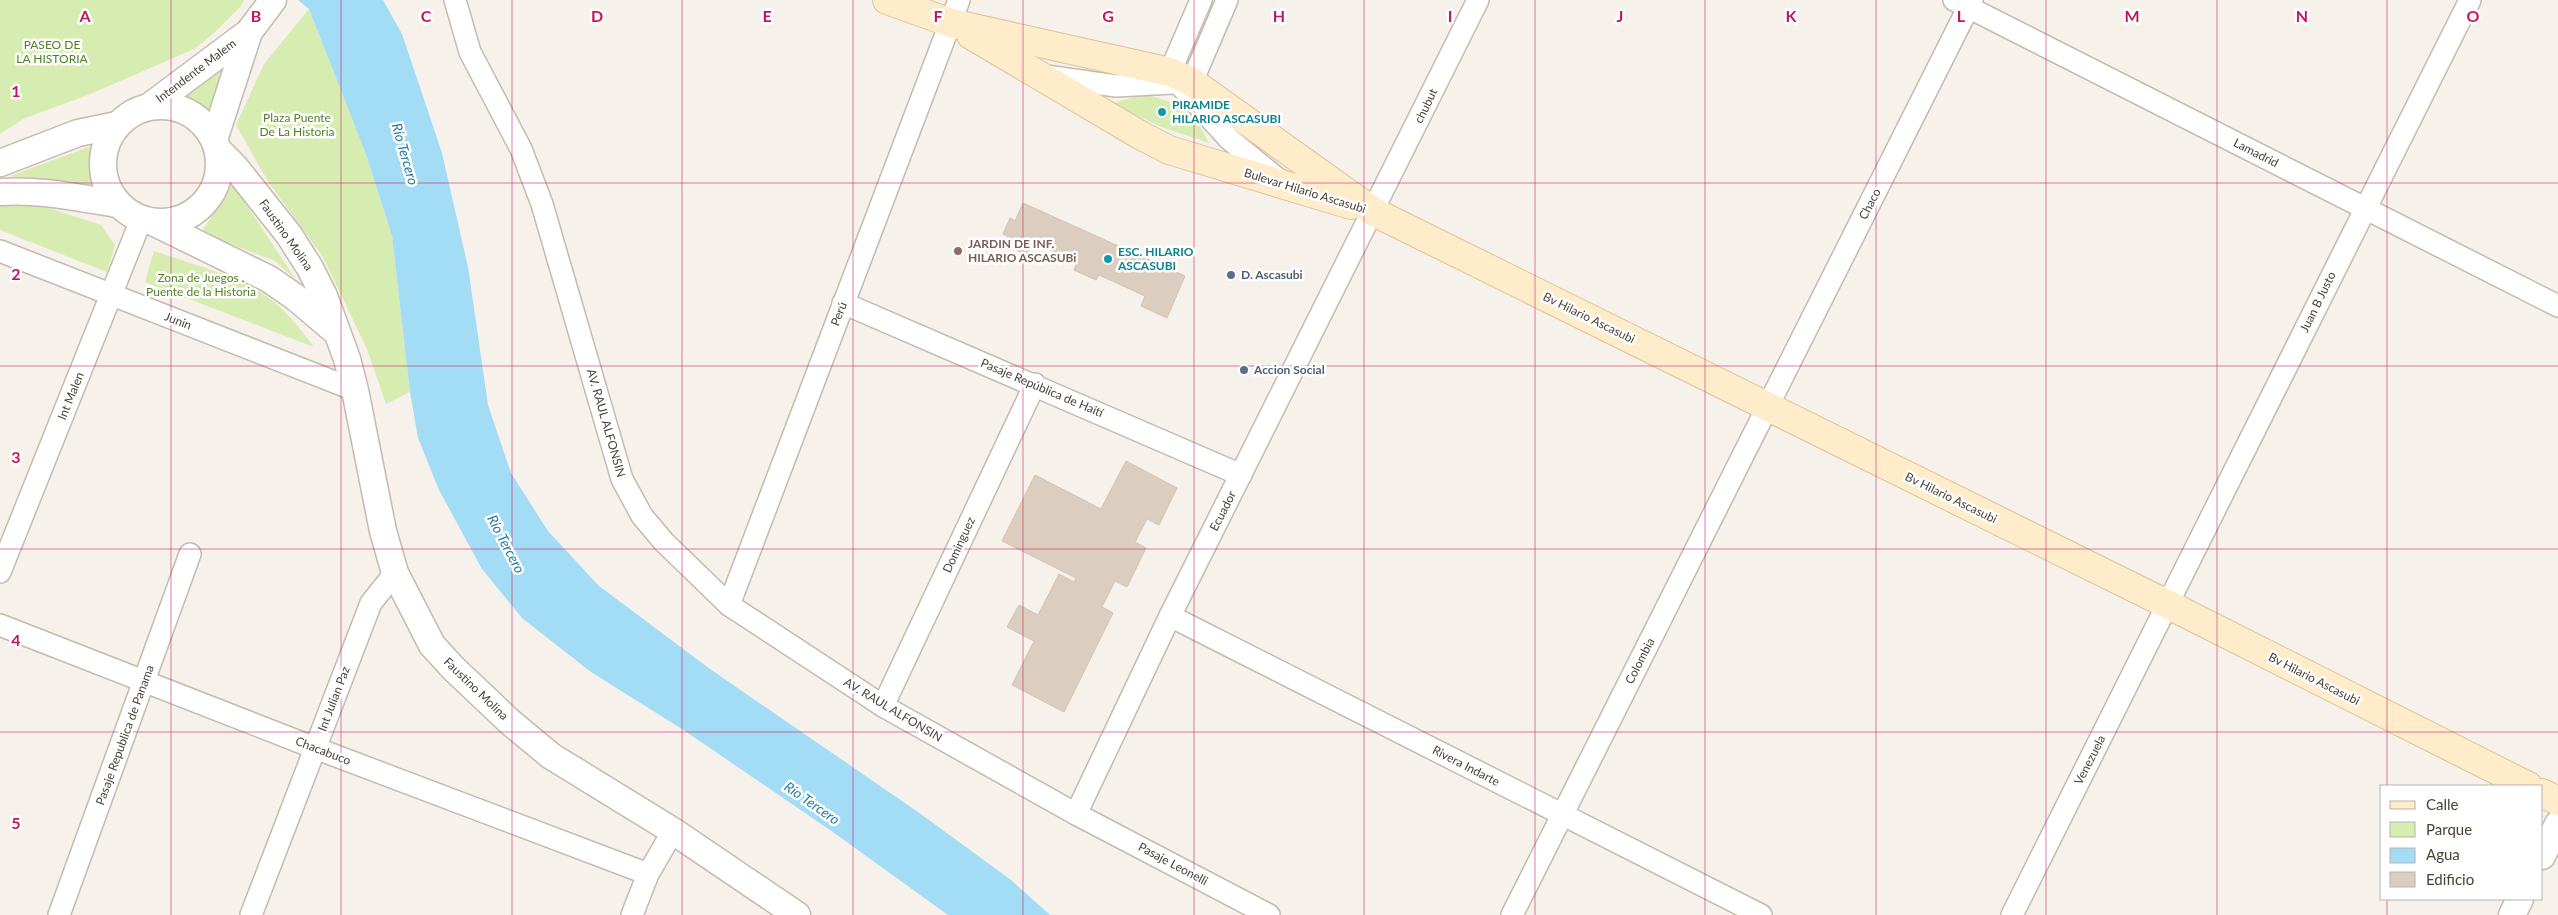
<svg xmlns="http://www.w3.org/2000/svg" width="2558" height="915" font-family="Lato,sans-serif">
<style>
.green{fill:#d7ecb0}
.water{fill:#a3dcf5}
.building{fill:#dbcec1;stroke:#d3c2b1}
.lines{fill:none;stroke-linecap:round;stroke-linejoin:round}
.minor-casing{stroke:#c5baae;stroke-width:24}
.tertiary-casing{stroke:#c5baae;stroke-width:29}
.secondary-casing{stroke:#dbc399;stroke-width:30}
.minor{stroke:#fff;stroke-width:21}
.tertiary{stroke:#fff;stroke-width:26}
.secondary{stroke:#ffecca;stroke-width:28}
.grid{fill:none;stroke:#c2185b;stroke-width:1;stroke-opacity:0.55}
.culture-dot{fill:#0f9aa8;stroke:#fff;stroke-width:2}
.education-dot{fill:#8d6e63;stroke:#fff;stroke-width:2}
.service-dot{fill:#5c6f8a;stroke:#fff;stroke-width:2}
.labels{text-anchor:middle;stroke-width:5;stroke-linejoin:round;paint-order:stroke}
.park-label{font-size:12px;fill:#528125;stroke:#fff}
.street-label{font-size:12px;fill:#4a4137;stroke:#fff}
.culture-label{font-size:12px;font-weight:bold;fill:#0d838f;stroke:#fff;text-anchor:start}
.education-label{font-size:12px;font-weight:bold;fill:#785e54;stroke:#fff;text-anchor:start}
.service-label{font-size:12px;font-weight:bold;fill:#4e5e75;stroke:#fff;text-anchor:start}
.water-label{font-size:14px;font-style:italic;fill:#257ca4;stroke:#fff}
.grid-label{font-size:16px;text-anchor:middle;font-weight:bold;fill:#c2185b;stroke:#fff;stroke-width:5;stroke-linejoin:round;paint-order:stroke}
</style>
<rect width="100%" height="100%" fill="#f6f1ea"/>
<g class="green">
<path d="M0 0H244L241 6 214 33 194 49 88 95 25 118 0 134Z"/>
<path d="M309 9 367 157 392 236 410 392 386 404 367 349 323 257 269 183 236 125 264 64Z"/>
<path d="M228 61 208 118 177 101Z"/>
<path d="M1146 94 1170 102 1193 114 1209 143 1159 126 1112 103Z"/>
<path d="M94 145 91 167 95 187 10 176Z"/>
<path d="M232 183 296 280 275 261 201 233Z"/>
<path d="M0 205 42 206 101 225 115 245 107 272 0 230Z"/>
<path d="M154 251C189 263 228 273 260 292 282 305 299 327 314 347L145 282Z"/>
</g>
<path class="water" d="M298 0H383L402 34 442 153 468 267 488 405 511 473 548 531 599 586 710 669 918 812 1011 880 1050 915H948L830 830 685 731 591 672 522 618 482 569 439 490 418 438 410 392 392 236 367 157 309 9Z"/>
<g class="building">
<path d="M1023 203 1185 276 1167 318 1141 306 1145 296 1099 275 1096 280 1074 270 1077 262 1033 242 1027 255 1009 247 1013 239 1003 234 1010 218 1015 221Z"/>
<path d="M1126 461 1177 488 1159 525 1147 519 1135 542 1146 548 1127 587 1115 581 1102 607 1113 613 1064 712 1012 685 1034 641 1007 627 1019 605 1038 615 1059 574 1074 582 1076 578 1002 541 1035 475 1101 509Z"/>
</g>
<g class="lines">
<defs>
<g id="minor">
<path d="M455 0 470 52 521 149 542 204 622 479 642 516 664 542 729 605 883 706 1076 814 1269 915"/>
<path d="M1201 0 1170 72 1177 82 1229 139 1279 180"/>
<path d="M1954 0 2558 306"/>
<path d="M1046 76 1116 86 1192 82 1227 0"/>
<path d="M0 251 355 390"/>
<path d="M843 303 1241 475"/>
<path d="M0 572 141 220"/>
<path d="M729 605 959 0"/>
<path d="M1170 616 1761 915"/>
<path d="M0 625 315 748 648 874"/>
<path d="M883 706 1035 384"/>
<path d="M1076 814 1170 616 1478 0"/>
<path d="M59 915 190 554"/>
<path d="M251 915 371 603 395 573"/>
<path d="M632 915 648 874 673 831"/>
<path d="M1512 915 1972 0"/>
<path d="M2012 915 2470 0"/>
</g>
<g id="tertiary">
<circle cx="161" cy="164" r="58"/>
<path d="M150 106 249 32 273 0"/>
<path d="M214 140 249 32"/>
<path d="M218 150 235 167 289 235 310 268 324 296 347 359 355 390 383 531 395 573 432 645 453 668 510 722 551 756 673 831 797 915"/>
<path d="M0 163 78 133 117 125"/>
<path d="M0 192C40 189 79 198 118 204"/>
<path d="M155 223 269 279 295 297 334 330"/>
<path d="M2542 856 2558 824"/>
<path d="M2512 915 2520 899"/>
</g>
<g id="secondary">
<path d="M887 0 951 23 1170 72 1192 82 1374 212 2169 605 2528 786"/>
<path d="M971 35 1140 135 1169 150 1351 205"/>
<path d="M2542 793 2558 801"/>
</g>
</defs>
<use href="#minor" class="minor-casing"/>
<use href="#tertiary" class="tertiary-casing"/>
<use href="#secondary" class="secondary-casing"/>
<use href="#minor" class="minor"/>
<use href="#tertiary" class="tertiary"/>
<use href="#secondary" class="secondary"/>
</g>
<path class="grid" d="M171 0V915M341 0V915M512 0V915M682 0V915M853 0V915M1023 0V915M1194 0V915M1364 0V915M1535 0V915M1705 0V915M1876 0V915M2046 0V915M2217 0V915M2387 0V786M0 183H2558M0 366H2558M0 549H2558M0 732H2558M2387 899V915"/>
<g class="culture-dot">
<circle cx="1162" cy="112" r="5"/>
<circle cx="1108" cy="259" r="5"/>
</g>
<circle class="education-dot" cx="958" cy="251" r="5"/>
<g class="service-dot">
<circle cx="1231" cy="275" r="5"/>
<circle cx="1244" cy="370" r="5"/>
</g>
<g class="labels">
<g class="park-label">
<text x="52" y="49">PASEO DE<tspan x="52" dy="14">LA HISTORIA</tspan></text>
<text x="297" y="122">Plaza Puente<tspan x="297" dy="14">De La Historia</tspan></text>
<text x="201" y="282">Zona de Juegos .<tspan x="201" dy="14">Puente de la Historia</tspan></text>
</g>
<g class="street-label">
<text transform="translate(196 71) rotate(-37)" y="4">Intendente Malem</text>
<text transform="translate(1426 106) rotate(-64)" y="4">chubut</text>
<text transform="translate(2256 153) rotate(27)" y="4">Lamadrid</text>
<text transform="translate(1305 191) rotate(17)" y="4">Bulevar Hilario Ascasubi</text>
<text transform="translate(1870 204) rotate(-63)" y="4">Chaco</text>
<text transform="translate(286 235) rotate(55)" y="4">Faustino Molina</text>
<text transform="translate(2318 302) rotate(-64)" y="4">Juan B Justo</text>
<text transform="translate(839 314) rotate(-69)" y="4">Perú</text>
<text transform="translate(1589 318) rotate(26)" y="4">Bv Hilario Ascasubi</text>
<text transform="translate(178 321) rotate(21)" y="4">Junin</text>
<text transform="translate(1042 388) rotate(23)" y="4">Pasaje República de Haití</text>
<text transform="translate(71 396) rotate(-68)" y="4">Int Malen</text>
<text transform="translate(606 423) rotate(74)" y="4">AV. RAUL ALFONSIN</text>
<text transform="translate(1951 498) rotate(26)" y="4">Bv Hilario Ascasubi</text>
<text transform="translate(1223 511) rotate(-63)" y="4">Ecuador</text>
<text transform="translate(959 545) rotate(-65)" y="4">Dominguez</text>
<text transform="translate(1640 661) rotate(-63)" y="4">Colombia</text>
<text transform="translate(2314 679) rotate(27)" y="4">Bv Hilario Ascasubi</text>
<text transform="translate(476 689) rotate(44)" y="4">Faustino Molina</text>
<text transform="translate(334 699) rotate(-69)" y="4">Int Julian Paz</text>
<text transform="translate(893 710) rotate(31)" y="4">AV. RAUL ALFONSIN</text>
<text transform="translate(125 735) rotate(-70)" y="4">Pasaje Republica de Panama</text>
<text transform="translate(323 751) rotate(21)" y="4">Chacabuco</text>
<text transform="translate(2090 760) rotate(-63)" y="4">Venezuela</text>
<text transform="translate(1466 766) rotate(27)" y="4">Rivera Indarte</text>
<text transform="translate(1173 864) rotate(28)" y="4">Pasaje Leonelli</text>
</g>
<g class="culture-label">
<text x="1172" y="109">PIRAMIDE<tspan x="1172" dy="14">HILARIO ASCASUBI</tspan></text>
<text x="1118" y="256">ESC. HILARIO<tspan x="1118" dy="14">ASCASUBI</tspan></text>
</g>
<g class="education-label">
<text x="968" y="248">JARDIN DE INF.<tspan x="968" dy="14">HILARIO ASCASUBi</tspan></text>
</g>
<g class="service-label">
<text x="1241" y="279">D. Ascasubi</text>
<text x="1254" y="374">Accion Social</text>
</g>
<g class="water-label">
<text transform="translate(405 154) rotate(74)" y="5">Río Tercero</text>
<text transform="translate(506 544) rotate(62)" y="5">Río Tercero</text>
<text transform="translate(812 803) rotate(35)" y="5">Río Tercero</text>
</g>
</g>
<g class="grid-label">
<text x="85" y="22">A</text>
<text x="256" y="22">B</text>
<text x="426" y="22">C</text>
<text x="597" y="22">D</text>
<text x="767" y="22">E</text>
<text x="938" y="22">F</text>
<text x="1108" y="22">G</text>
<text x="1279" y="22">H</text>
<text x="1450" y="22">I</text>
<text x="1620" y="22">J</text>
<text x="1791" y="22">K</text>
<text x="1961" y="22">L</text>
<text x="2132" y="22">M</text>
<text x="2302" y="22">N</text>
<text x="2473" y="22">O</text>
<text x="16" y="97">1</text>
<text x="16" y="280">2</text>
<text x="16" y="463">3</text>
<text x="16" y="646">4</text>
<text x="16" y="829">5</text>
</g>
<rect x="2380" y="785" width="162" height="115" fill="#ffffff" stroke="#b7b3af"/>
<rect x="2390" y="801" width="25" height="8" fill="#ffecca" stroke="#b7b3af"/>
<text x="2426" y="810" font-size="15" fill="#4a4137">Calle</text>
<rect x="2390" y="822" width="25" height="15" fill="#d7ecb0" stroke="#b7b3af"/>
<text x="2426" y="835" font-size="15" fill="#4a4137">Parque</text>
<rect x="2390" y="848" width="25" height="15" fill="#a3dcf5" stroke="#b7b3af"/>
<text x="2426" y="860" font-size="15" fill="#4a4137">Agua</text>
<rect x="2390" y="872" width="25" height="15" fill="#dbcec1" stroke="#b7b3af"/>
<text x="2426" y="885" font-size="15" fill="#4a4137">Edificio</text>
</svg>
